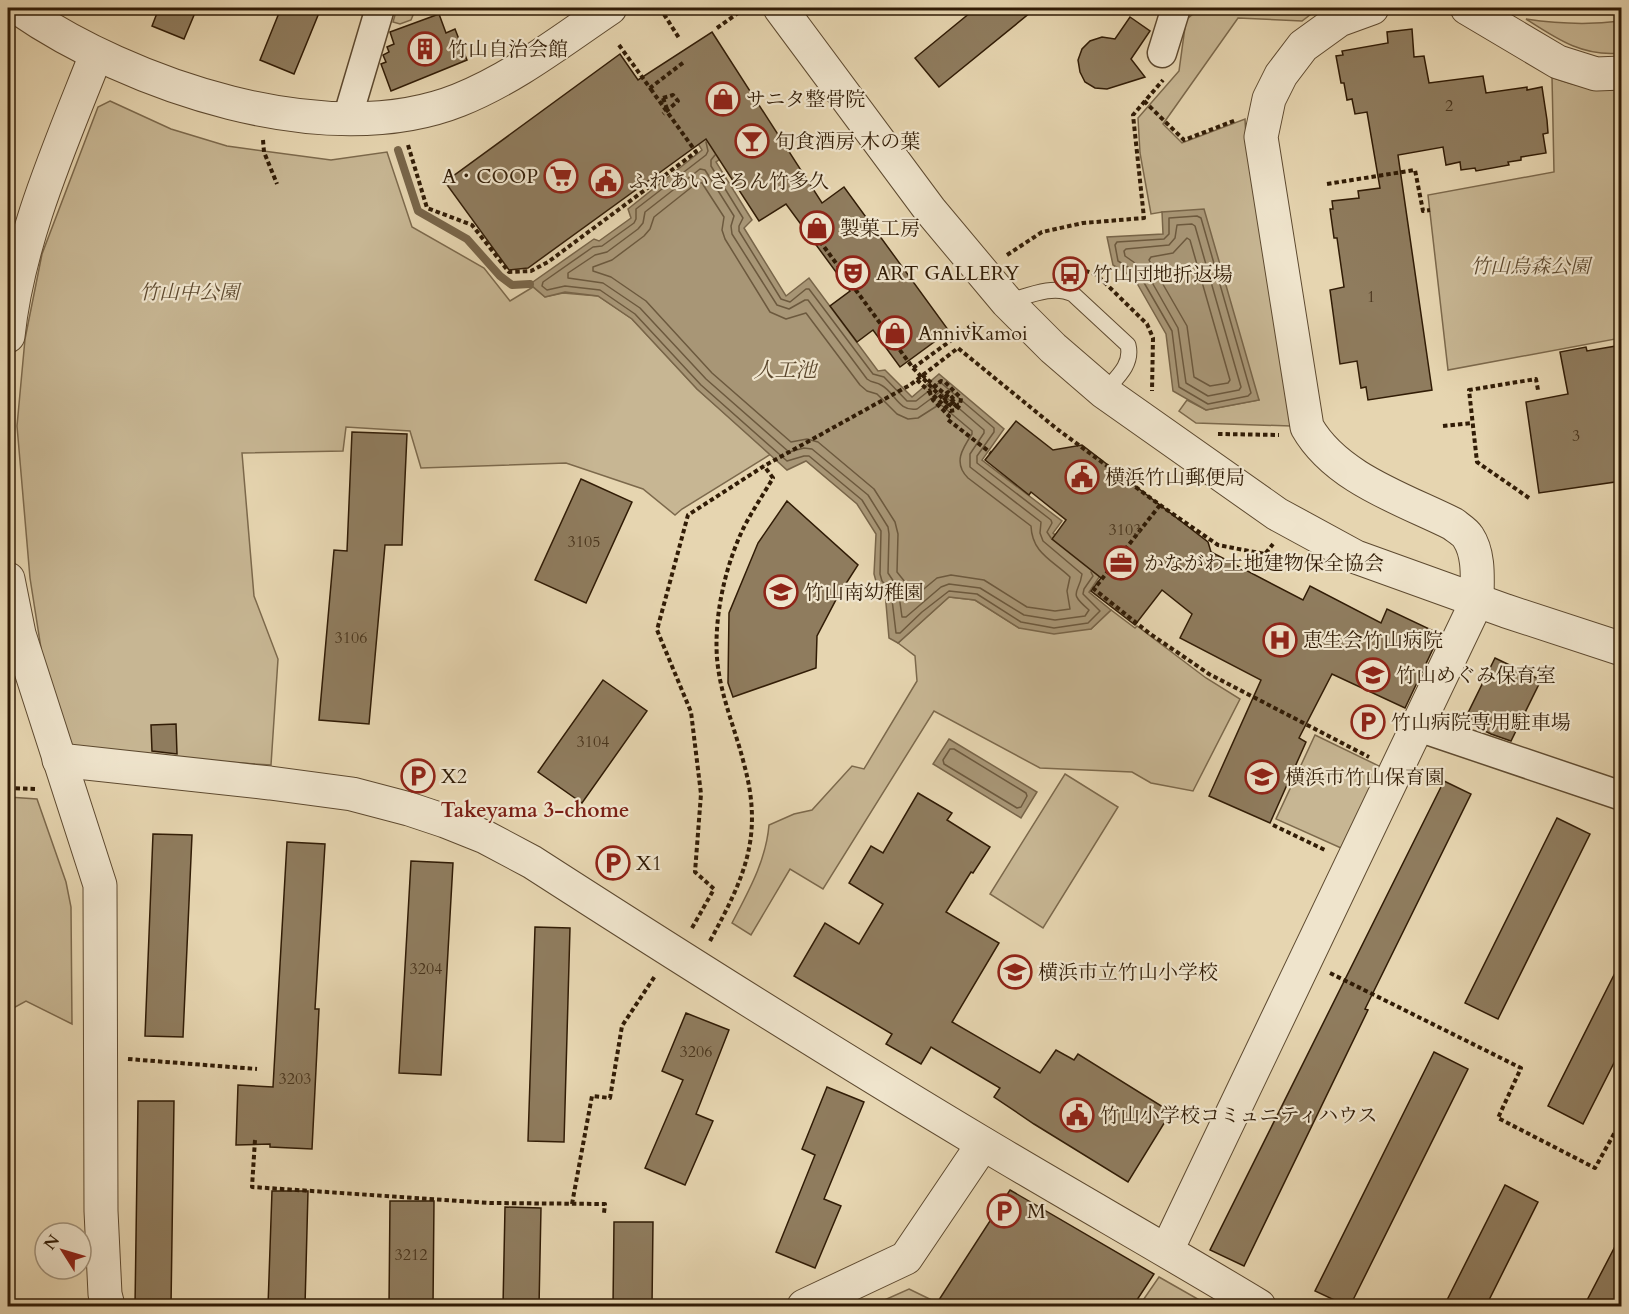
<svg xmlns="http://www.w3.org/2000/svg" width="1629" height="1314" font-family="Cardo,'Noto Serif JP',serif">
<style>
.green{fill:#c7b693;stroke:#7c694c;stroke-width:1.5}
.water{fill:#a89676;stroke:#786549;stroke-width:1.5}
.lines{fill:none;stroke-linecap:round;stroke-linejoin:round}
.shore{stroke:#6c593e;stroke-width:1.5}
.stream{stroke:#786549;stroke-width:8}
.building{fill:#8f7c5e;stroke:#311c06;stroke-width:1.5}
.service-casing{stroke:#5e4a30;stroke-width:17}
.minor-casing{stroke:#5e4a30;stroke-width:31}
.tertiary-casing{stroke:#5e4a30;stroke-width:35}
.path{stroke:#311c06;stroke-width:4;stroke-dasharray:4.5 3;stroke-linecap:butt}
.service{stroke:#efe4cc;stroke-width:15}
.minor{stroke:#efe4cc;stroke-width:28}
.tertiary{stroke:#efe4cc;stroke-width:33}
.path-bridge{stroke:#311c06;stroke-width:4;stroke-dasharray:4.5 3;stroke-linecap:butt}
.labels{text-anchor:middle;stroke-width:4.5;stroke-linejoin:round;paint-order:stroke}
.number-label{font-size:16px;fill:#48341c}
.poi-label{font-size:20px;fill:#311c06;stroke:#efe4cc;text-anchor:start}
.park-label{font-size:20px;font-style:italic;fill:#5e4a30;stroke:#efe4cc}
.water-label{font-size:21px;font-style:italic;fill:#5b472d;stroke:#efe4cc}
.neighbourhood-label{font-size:21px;font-weight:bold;fill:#7a1f14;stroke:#efe4cc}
</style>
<rect width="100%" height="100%" fill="#e6d5b0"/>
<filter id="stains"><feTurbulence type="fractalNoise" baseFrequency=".00333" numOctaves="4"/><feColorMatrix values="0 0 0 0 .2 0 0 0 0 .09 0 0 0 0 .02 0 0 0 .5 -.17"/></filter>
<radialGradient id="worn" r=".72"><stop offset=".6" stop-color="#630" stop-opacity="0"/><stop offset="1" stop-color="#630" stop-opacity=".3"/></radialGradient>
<g class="green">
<path d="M397 8H416L411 20 400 24 393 22Z"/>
<path d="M1200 8H1319L1302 21 1238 18 1163 124 1182 143 1245 119 1246 138 1291 426 1196 423 1179 411 1187 400 1206 410 1259 400 1162 212 1151 214 1140 153 1138 118 1179 71 1186 20Z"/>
<path d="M1526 19C1559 24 1589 25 1621 21V53C1583 57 1557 39 1526 19Z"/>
<path d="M1552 77C1576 87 1596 89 1621 90V338L1448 370 1428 195 1554 172Z"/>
<path d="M110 101 171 129 227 146 331 160 387 152 412 227 484 268 510 301 533 287 545 297 563 293 598 296 632 319 697 389 771 454 682 509 675 515 643 489 566 463 421 468 410 431 346 427 343 451 242 453 254 596 278 659 271 765 73 752 43 661 30 578 17 426 25 339 42 254 98 107Z"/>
<path d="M949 597 975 600 1019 628 1091 629 1111 610 1135 628 1137 626 1206 678 1240 699 1193 791 1151 783 1132 772 1040 768 934 711 823 889 790 869 751 935 732 923C748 892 766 861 769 825L794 814 812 810 852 766 864 769 917 681 915 656 898 643Z"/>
<path d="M1315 735 1381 767 1341 848 1276 819Z"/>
<path d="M1065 774 1118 807 1043 928 990 894Z"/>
<path d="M8 797 37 799 66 882 71 907 72 1024 26 1001 8 1011Z"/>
<path d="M1159 1277 1210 1306H1139Z"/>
<path d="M909 1289 944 1306H871Z"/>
</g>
<g class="water">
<path d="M716 126 732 151 716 162 752 220 744 228 786 296 809 278 878 371 885 370 912 397 939 374 1004 429 982 460 1062 521 1053 533 1102 573 1089 592 1111 610 1091 629 1054 634 1019 628 975 600 949 597 898 643 889 638 885 592 877 585 874 574 876 534 857 504 806 461 787 470 697 389 632 319 598 296 565 292 545 297 530 284 594 239 599 241 631 218 628 209 702 150 697 142Z"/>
<path d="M1204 209 1259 400 1206 410 1173 391 1166 334 1134 278 1113 265 1107 237 1163 234 1162 212Z"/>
<path d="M949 739 1037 792 1021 818 933 764Z"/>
</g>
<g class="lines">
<g class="shore">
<path d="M706 142 708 151 706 155 636 209V219L634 223 602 246 593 247 543 282 542 286 547 290 565 286 600 290 635 314 701 385 787 461 804 456H809L862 500 881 531 880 574 882 581 891 591 896 633H900L922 612 949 591 977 594 1021 622 1054 628 1088 623 1100 611 1083 594 1084 589 1093 576 1091 572"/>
<path d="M715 155 711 160V166L743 218 739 226V231L781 299 790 302 806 289H809L873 374 884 377 907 401H916L940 382 994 428V432L977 456V463L1051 520 1052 523 1047 532 1051 538"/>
<path d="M700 169 705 170 734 216 731 226 732 234 777 305 789 309 805 300H808L867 379C872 383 876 382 881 385 895 392 898 412 917 409L940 392 984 430V433L970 454V467L1041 522 1040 533 1043 541 1082 574C1079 595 1067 591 1089 610L1085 616 1055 620 1024 615 980 588 949 584 941 587 906 617H902L898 588 888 573 889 534 888 527 868 495 812 449 804 448 789 452 706 379 640 308 603 283 568 278V273L595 255 607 252 638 229 643 223 645 212Z"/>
<path d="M698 182 702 183 724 217 722 230 725 239 770 312 786 319 806 313 860 385 867 391 877 394 897 414 908 419 918 418 940 404 972 431V434C962 449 953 463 968 478L1031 526C1032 553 1052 560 1070 577L1067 591 1070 609 1055 611 1027 607 984 580 951 575 937 578 913 598H909L905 582 897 572 898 534 895 522 874 489 818 442 807 439 791 442 712 373 646 301 611 277 593 271V267L612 260 644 236 650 229 654 217Z"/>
<path d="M1197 216 1201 218 1251 393 1248 396 1208 404 1179 387 1172 331 1139 274 1118 261 1115 245 1117 242 1164 239 1169 234V218Z"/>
<path d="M1192 224 1195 226 1241 387 1239 390 1208 396 1186 383 1178 328 1145 270 1125 256 1124 251 1126 249 1169 245 1175 238 1177 225Z"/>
<path d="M1187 238 1190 240 1230 380 1228 383 1210 386 1194 377 1187 326 1149 260 1151 257 1173 253Z"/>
<path d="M950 749H954L1026 793 1027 796 1021 807 1017 808 944 764 943 760Z"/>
</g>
<path class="stream" d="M398 150 418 211 467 239 500 276 512 285 530 284"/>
</g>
<g class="building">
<path d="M159 8H197L184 39 152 26Z"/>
<path d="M281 8H321L294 74 260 60Z"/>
<path d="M976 8H1036L939 87 915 58Z"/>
<path d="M439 14 446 33 455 29 467 60 391 91 381 64 386 62 383 55 389 52 387 47 394 44 390 32Z"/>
<path d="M1130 17 1150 31 1131 59 1145 77 1107 89 1095 88 1085 82 1080 72 1078 60 1082 49 1090 41 1102 37 1115 39Z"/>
<path d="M1412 29 1414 57 1424 56 1429 83 1483 76 1486 93 1527 87V90L1542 87 1547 120 1548 133 1543 134 1546 153 1521 157V160L1508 162 1509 165 1476 171 1475 168 1461 170 1460 162 1446 165 1443 147 1398 155 1432 390 1368 400 1366 387 1361 388 1357 361 1340 364 1330 290 1344 287 1337 238H1334L1330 209H1333L1332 201 1359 198 1358 191 1380 188 1367 112 1355 114 1352 99 1347 100 1344 83H1341L1336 56 1343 55 1342 51 1388 43 1387 32Z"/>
<path d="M712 32 822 203 844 187 949 331 900 367 873 330 857 342 830 306 850 291 786 204 759 221 706 139 528 268 509 270 445 182 620 54 638 80Z"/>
<path d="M1622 345V481L1539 493 1526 402 1568 394 1560 352 1586 347 1587 351Z"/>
<path d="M1016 421 1053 450 1082 445 1208 542 1211 552 1303 600 1310 586 1381 623 1387 609 1440 634 1405 708 1332 674 1299 738 1306 742 1270 823 1209 796 1261 680 1180 638 1192 614 1162 590 1135 625 1091 591 1101 578 1052 539 1066 520 1031 492 1029 495 985 460Z"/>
<path d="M352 432 407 434 402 545H385L369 724 319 720 334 550 347 551Z"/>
<path d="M581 479 632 502 586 603 535 580Z"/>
<path d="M787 501 858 565 838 596 817 636 816 668 733 697 728 683 729 613 758 543Z"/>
<path d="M1495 658 1541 680 1511 741 1491 734 1464 721Z"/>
<path d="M603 680 647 711 582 803 538 772Z"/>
<path d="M176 724 177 754 152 751 151 725Z"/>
<path d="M1444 781 1471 794 1365 1009 1368 1010 1244 1266 1210 1250Z"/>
<path d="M918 793 952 813 947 820 990 847 973 873 971 872 946 912 999 943 952 1022 1040 1073 1056 1050 1074 1060 1078 1054 1171 1112 1128 1182 1034 1124 994 1097 1000 1088 931 1047 921 1064 886 1044 892 1034 794 976 825 923 859 944 883 904 849 883 871 846 883 853Z"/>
<path d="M1557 818 1590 834 1498 1019 1465 1003Z"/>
<path d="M153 834 192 835 183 1037 145 1036Z"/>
<path d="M287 842 325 844 315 1009H319L312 1149 270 1147V1144L236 1145 238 1085 273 1087Z"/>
<path d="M411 861 453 863 441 1075 399 1073Z"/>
<path d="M535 927 570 928 564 1142 528 1141Z"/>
<path d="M1622 959V1047L1583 1124 1548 1106Z"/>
<path d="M686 1013 729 1030 696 1114 713 1121 685 1185 645 1168 683 1080 662 1071Z"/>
<path d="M1434 1052 1468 1069 1350 1306H1347L1315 1291Z"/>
<path d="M827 1087 864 1102 824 1199 841 1206 815 1268 776 1252 815 1155 802 1149Z"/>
<path d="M138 1101H174L171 1306H135Z"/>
<path d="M1505 1185 1538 1202 1486 1306H1444Z"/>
<path d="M1010 1190 1154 1274 1133 1306H935Z"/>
<path d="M272 1191H308L305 1306H268Z"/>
<path d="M390 1201H434L433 1306H389Z"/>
<path d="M505 1207 541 1208 539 1306H503Z"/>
<path d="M614 1222H653L652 1306H613Z"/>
<path d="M1622 1233V1306H1584Z"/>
</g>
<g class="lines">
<defs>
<path id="service" d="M1007 302C1028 296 1053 284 1073 294L1128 345C1133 365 1116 378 1104 392"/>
<g id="minor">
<path d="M1162 53 1175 11 1173 8"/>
<path d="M347 119 380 8"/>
<path d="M1418 727 1622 796"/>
</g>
<g id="tertiary">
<path d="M18 8C129 85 327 153 459 100 514 78 561 41 610 8"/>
<path d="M780 8 930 210 1007 302 1053 348 1104 392 1277 514 1356 557 1506 611 1622 649"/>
<path d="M1467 8 1558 62 1596 74 1622 73"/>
<path d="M8 336C18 240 61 144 96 55"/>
<path d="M8 579 19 634 100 885 101 1211 105 1294 108 1306"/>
<path d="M59 760 270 783 352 794 409 809 445 821 485 837 532 862C681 958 830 1052 982 1143 1074 1198 1168 1251 1259 1306"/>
<path d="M1167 1250 1477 601C1477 581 1480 555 1468 537 1465 532 1458 528 1453 524 1403 499 1336 478 1307 427L1261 137 1269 99 1281 75 1303 46 1339 20 1372 8"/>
<path d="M804 1306 906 1258 983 1144"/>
</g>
</defs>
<use href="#service" class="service-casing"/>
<use href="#minor" class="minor-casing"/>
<use href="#tertiary" class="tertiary-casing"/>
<g class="path">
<path d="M660 8 679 38"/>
<path d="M717 28 745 8"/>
<path d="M619 45 650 88 684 62"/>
<path d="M663 98 667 109"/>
<path d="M1144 101 1184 140 1236 120"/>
<path d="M263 140 264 152 277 184"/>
<path d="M408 145 427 208 472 225 509 272 531 271 548 262 696 152 650 88"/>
<path d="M1327 184 1415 170 1423 211 1430 210"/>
<path d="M811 229 913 368 975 323"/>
<path d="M1007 255 1042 232 1083 223 1144 218 1133 115 1163 80"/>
<path d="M1078 268 1097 275 1147 324 1153 338 1152 391"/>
<path d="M922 375 957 404 954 407 948 404 943 396"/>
<path d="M917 380 950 411 956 410 960 405 961 398 945 382 941 381 929 391"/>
<path d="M1443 426 1472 423"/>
<path d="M1218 434 1279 435"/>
<path d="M1529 498 1477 462 1469 390 1536 379 1538 390"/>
<path d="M1160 505 1094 589 1149 633 1209 674 1369 757"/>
<path d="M8 788 38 789"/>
<path d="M1273 825 1327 851"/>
<path d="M692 928 714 889 695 872 701 794 691 712 657 630 688 515 764 466 910 385 958 348 1057 429 1160 505 1218 545 1265 554 1273 544"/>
<path d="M710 941C744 878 764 837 744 764 735 728 720 695 717 658 714 616 725 567 743 529 752 511 763 495 773 478L764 466"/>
<path d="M1330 973 1521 1068 1498 1118 1595 1168 1615 1132 1622 1135"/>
<path d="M128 1059 257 1069"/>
<path d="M255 1140 252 1187 491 1203 605 1204 604 1213"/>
<path d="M572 1204 592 1096 610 1098 622 1026 655 976"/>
</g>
<use href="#service" class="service"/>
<use href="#minor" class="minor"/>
<use href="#tertiary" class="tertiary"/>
<g class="path-bridge">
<path d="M663 98 673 95 678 101 663 114"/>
<path d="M913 368 946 402 951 404 955 401 948 392 943 396"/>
<path d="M929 391 933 400 949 416 947 419 991 453"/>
</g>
</g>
<defs>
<symbol id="building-ring" viewBox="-11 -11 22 22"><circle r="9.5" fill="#efe4cc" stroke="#8f2418" stroke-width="1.5"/><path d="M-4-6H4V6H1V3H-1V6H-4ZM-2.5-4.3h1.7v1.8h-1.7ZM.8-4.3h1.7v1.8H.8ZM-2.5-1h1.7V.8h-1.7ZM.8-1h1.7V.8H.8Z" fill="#8f2418"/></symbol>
<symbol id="shop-ring" viewBox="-11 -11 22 22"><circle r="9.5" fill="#efe4cc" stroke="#8f2418" stroke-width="1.5"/><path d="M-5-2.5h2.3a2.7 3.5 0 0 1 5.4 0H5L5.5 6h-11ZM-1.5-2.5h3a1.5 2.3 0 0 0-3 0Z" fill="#8f2418"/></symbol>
<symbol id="bar-ring" viewBox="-11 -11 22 22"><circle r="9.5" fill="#efe4cc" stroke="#8f2418" stroke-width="1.5"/><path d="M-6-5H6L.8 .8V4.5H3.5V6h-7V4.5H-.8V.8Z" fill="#8f2418"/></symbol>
<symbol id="supermarket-ring" viewBox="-11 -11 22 22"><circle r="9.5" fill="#efe4cc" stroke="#8f2418" stroke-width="1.5"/><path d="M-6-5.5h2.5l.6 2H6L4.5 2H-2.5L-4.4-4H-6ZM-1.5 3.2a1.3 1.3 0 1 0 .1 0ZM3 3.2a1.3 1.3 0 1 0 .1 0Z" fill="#8f2418"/></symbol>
<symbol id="civic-ring" viewBox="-11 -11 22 22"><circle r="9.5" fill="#efe4cc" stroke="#8f2418" stroke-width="1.5"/><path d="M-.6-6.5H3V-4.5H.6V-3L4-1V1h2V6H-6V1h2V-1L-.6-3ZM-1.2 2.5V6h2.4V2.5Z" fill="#8f2418"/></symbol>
<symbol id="theatre-ring" viewBox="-11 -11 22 22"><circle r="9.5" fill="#efe4cc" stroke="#8f2418" stroke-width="1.5"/><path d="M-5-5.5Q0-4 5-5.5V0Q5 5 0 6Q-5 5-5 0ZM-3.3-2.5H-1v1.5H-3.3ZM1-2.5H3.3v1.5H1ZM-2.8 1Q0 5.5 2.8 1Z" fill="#8f2418"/></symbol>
<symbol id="bus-ring" viewBox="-11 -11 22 22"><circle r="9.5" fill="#efe4cc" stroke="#8f2418" stroke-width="1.5"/><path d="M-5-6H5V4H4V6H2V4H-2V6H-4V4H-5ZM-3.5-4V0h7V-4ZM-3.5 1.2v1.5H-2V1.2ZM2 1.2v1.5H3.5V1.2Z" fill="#8f2418"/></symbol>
<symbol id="office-ring" viewBox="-11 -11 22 22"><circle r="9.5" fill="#efe4cc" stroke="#8f2418" stroke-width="1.5"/><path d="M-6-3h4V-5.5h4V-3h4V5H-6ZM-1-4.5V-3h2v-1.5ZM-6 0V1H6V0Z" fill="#8f2418"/></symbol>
<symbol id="school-ring" viewBox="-11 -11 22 22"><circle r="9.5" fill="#efe4cc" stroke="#8f2418" stroke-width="1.5"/><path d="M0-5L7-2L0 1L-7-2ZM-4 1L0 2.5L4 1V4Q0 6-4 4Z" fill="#8f2418"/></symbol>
<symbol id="hospital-ring" viewBox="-11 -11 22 22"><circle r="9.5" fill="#efe4cc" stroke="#8f2418" stroke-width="1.5"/><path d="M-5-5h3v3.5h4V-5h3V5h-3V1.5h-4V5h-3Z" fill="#8f2418"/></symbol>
<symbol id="parking-ring" viewBox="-11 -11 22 22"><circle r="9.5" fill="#efe4cc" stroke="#8f2418" stroke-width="1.5"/><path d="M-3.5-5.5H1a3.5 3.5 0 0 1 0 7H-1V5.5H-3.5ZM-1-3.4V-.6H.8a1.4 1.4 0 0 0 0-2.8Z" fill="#8f2418"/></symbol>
</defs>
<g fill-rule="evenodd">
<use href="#building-ring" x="406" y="30" width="38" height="38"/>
<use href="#shop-ring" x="704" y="80" width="38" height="38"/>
<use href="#bar-ring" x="733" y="122" width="38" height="38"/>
<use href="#supermarket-ring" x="542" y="157" width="38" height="38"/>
<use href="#civic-ring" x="587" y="162" width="38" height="38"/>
<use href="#shop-ring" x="798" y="209" width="38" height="38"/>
<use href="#theatre-ring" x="834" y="254" width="38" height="38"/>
<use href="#bus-ring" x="1051" y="255" width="38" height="38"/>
<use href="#shop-ring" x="876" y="314" width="38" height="38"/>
<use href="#civic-ring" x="1063" y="458" width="38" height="38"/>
<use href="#office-ring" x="1102" y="544" width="38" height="38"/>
<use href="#school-ring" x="762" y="573" width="38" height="38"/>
<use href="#hospital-ring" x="1261" y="621" width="38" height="38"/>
<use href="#school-ring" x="1354" y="656" width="38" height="38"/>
<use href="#parking-ring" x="1349" y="703" width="38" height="38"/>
<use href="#parking-ring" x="399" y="757" width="38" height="38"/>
<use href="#school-ring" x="1243" y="758" width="38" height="38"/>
<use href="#parking-ring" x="594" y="844" width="38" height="38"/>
<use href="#school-ring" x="996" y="953" width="38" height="38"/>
<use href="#civic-ring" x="1058" y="1096" width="38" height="38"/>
<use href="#parking-ring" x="985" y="1192" width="38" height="38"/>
</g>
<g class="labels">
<g class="number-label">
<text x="1449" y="111">2</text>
<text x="1371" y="302">1</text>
<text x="1576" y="441">3</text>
<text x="1125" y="535">3103</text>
<text x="584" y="547">3105</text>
<text x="351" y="643">3106</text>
<text x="593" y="747">3104</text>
<text x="426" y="974">3204</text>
<text x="696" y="1057">3206</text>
<text x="295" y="1084">3203</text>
<text x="411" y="1260">3212</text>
</g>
<g class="poi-label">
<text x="448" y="56">竹山自治会館</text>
<text x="746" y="106">サニタ整骨院</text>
<text x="775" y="148">旬食酒房 木の葉</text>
<text x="538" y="183" text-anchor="end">A・COOP</text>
<text x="629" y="188">ふれあいさろん竹多久</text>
<text x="840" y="235">製菓工房</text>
<text x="876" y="280">ART GALLERY</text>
<text x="1093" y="281">竹山団地折返場</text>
<text x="918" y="340">AnnivKamoi</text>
<text x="1105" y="484">横浜竹山郵便局</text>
<text x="1144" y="570">かながわ土地建物保全協会</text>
<text x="804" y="599">竹山南幼稚園</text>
<text x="1303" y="647">恵生会竹山病院</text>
<text x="1396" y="682">竹山めぐみ保育室</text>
<text x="1391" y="729">竹山病院専用駐車場</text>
<text x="441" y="783">X2</text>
<text x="1285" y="784">横浜市竹山保育園</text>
<text x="636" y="870">X1</text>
<text x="1038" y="979">横浜市立竹山小学校</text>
<text x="1100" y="1122">竹山小学校コミュニティハウス</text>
<text x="1027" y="1218">M</text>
</g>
<g class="park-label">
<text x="1530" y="273">竹山烏森公園</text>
<text x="189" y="299">竹山中公園</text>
</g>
<g class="water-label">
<text x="785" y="377">人工池</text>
</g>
<g class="neighbourhood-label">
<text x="535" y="817">Takeyama 3-chome</text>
</g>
</g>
<rect width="1629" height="1314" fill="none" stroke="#e6d5b0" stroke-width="30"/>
<rect x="9" y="9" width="1611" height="1296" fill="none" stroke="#311c06" stroke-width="3"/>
<rect x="15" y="15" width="1599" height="1284" fill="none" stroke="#311c06" stroke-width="1.5"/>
<g transform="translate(63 1251) rotate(307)"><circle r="28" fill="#efe4cc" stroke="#a3947d" stroke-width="1.5"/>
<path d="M0-4.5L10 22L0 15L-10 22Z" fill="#8f2418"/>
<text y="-9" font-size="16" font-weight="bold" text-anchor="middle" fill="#311c06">N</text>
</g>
<rect width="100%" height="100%" filter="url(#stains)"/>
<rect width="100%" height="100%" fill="url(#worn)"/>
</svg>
